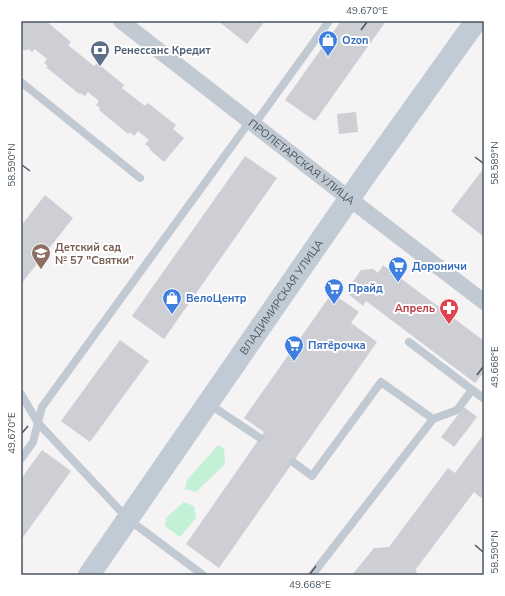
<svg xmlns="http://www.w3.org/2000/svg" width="505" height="596" font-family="'Nunito Sans',sans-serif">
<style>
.green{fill:#c3f1d5}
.building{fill:#cdcfd5}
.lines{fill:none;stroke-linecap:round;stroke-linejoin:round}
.lane{stroke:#c1cad2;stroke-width:8}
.street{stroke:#c1cad2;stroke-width:16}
.secondary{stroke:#c1cbd6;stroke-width:22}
.ticks{fill:none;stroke:#4a5661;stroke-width:1.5}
.labels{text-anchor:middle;stroke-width:4;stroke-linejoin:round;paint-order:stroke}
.shop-label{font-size:11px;font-weight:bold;fill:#366cbe;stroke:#fff;text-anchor:start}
.service-label{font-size:11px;font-weight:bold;fill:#4e5e75;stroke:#fff;text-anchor:start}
.street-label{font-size:11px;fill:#4a5661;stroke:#fff}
.education-label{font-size:11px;font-weight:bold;fill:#785e54;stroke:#fff;text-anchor:start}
.health-label{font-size:11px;font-weight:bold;fill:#be3a42;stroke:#fff;text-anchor:end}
.neatline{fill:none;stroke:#4a5661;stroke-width:1.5}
.ticks-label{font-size:10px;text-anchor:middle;fill:#4a5661}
</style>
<rect width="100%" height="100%" fill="#f5f3f3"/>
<g class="green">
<path d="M218 445 224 449 225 464 196 492 185 489 187 480Z"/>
<path d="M184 502 194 506 196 518 180 537 165 526 166 518Z"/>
</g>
<g class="building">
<path d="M21 21H46L71 42 68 45 94 66 97 63 124 85 122 88 145 106 148 103 176 125 173 129 184 138 164 162 149 149 150 148 145 144 149 140 138 131 134 136 130 132 128 134 99 110 100 108 96 105 99 101 88 92 85 96 80 93 79 94 46 67 48 66 44 63 47 59 35 49 32 52 28 49 26 51 21 48Z"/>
<path d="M218 21H265L247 44Z"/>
<path d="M341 21H386L315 121 285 100Z"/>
<path d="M356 112 358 132 339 134 337 114Z"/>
<path d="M245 156 277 178 164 339 132 316Z"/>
<path d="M484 168V237L451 211Z"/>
<path d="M45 195 73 218 21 284V226Z"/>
<path d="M383 265 484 341V372L475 383 366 301 363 306 346 292 361 270 373 269 378 273Z"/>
<path d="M332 293 359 312 351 323 377 342 219 568 186 544 264 432 244 418Z"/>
<path d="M120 340 149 361 90 442 61 421Z"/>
<path d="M464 407 477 417 454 447 441 437Z"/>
<path d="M484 434V493L481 498 474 492 416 569 417 575H352L374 548 389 547 448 468 455 473Z"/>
<path d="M42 450 71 471 21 540V479Z"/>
</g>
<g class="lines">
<g class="lane">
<path d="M21 82 140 178"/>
<path d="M254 125 329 21"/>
<path d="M409 342 483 398 484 397"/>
<path d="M21 394 38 423 128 519 203 575"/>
<path d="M209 404 260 438"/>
<path d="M21 459 33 442 42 407 250 121"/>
<path d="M293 462 312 476 381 382 433 419"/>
<path d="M312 575 433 419 457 410 472 390"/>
</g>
<path class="street" id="s1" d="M121 21 329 183 484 302"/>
<path class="secondary" id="s2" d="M89 575 365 176 476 21"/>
</g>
<path class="ticks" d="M361 30 367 22M475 157 483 163M22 165 30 171M477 375 483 367M22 433 28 426M475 545 483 552M310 574 316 566"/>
<defs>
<symbol id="shop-pin" viewBox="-11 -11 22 30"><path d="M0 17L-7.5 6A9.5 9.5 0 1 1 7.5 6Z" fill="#3f7fe0" stroke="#fff"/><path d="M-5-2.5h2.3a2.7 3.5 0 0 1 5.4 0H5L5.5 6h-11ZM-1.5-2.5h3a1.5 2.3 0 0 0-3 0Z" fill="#fff"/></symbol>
<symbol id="bank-pin" viewBox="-11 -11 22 30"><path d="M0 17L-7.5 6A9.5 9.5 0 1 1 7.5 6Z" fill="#5c6f8a" stroke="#fff"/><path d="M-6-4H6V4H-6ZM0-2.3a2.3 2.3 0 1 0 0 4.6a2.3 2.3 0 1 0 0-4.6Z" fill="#fff"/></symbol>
<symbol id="school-pin" viewBox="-11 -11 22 30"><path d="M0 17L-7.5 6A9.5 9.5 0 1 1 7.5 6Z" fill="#8d6e63" stroke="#fff"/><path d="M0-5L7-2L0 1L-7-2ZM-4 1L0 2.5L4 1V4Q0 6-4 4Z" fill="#fff"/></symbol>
<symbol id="supermarket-pin" viewBox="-11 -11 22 30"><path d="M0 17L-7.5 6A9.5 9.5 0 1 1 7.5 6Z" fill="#3f7fe0" stroke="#fff"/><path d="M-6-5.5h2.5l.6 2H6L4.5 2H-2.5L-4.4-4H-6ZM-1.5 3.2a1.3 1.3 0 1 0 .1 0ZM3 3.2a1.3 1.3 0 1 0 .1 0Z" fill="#fff"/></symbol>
<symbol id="pharmacy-pin" viewBox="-11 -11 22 30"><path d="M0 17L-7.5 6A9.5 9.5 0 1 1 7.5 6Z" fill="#e0444e" stroke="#fff"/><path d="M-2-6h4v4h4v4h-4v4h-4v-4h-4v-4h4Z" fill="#fff"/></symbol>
</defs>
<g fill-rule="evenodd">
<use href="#shop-pin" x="317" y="29" width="22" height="30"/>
<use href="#bank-pin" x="89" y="39" width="22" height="30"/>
<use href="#school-pin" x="30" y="242" width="22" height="30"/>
<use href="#supermarket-pin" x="387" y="255" width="22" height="30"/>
<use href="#supermarket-pin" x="323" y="277" width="22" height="30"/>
<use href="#shop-pin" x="161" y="287" width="22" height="30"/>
<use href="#pharmacy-pin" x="438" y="297" width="22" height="30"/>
<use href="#supermarket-pin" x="283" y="334" width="22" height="30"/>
</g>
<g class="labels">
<g class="shop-label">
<text x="342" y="44">Ozon</text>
<text x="412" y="270">Дороничи</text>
<text x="348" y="292">Прайд</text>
<text x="186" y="302">ВелоЦентр</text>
<text x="308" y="349">Пятёрочка</text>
</g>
<g class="service-label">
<text x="114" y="54">Ренессанс Кредит</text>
</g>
<g class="street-label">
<text dy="4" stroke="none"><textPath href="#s1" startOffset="229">ПРОЛЕТАРСКАЯ УЛИЦА</textPath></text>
<text dy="4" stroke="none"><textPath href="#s2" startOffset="338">ВЛАДИМИРСКАЯ УЛИЦА</textPath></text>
</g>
<g class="education-label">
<text x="55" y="251">Детский сад<tspan x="55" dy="13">№ 57 "Святки"</tspan></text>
</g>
<g class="health-label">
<text x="435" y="312">Апрель</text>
</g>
</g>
<rect width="505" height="596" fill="none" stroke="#ffffff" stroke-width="44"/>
<rect x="22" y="22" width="461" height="552" class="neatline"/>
<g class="ticks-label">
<text x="367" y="14">49.670°E</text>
<text transform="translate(494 163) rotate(-90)" y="4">58.589°N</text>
<text transform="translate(11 165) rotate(-90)" y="4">58.590°N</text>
<text transform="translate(494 367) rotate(-90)" y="4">49.668°E</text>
<text transform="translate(11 433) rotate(-90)" y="4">49.670°E</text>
<text transform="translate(494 552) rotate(-90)" y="4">58.590°N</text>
<text x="310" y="588">49.668°E</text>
</g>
</svg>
